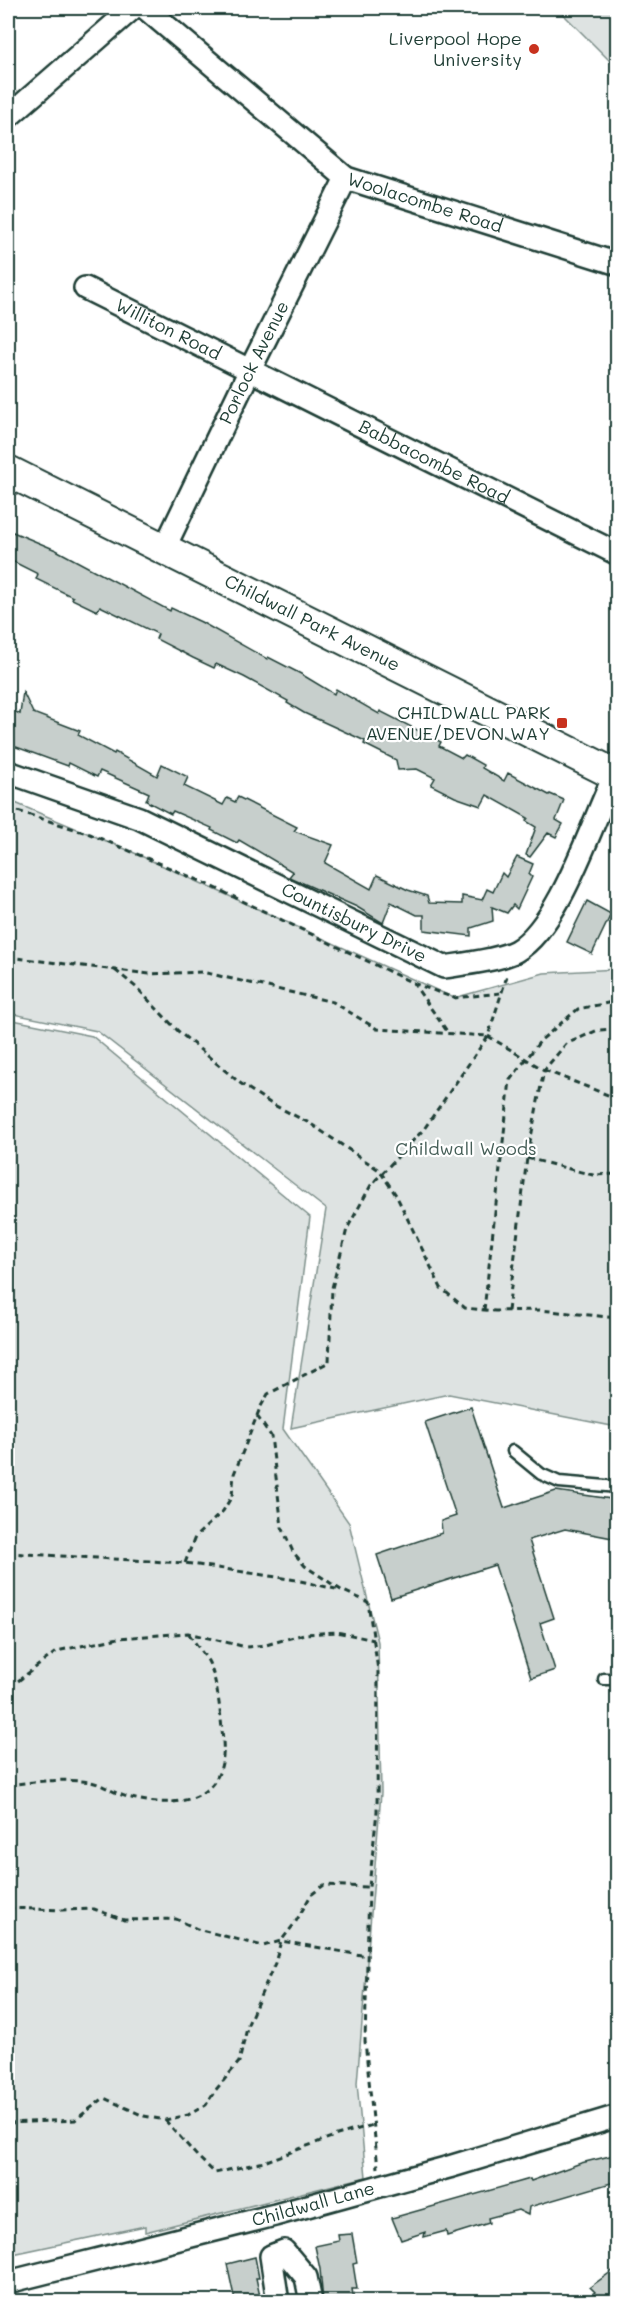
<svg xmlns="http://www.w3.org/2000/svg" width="625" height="2309" font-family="Mali,sans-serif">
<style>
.green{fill:#dee3e2;stroke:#7e908b;stroke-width:1.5}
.building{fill:#c7cfcc;stroke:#1f3d34;stroke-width:1.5}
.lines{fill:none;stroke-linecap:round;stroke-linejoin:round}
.lane-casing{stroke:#1f3d34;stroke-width:15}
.street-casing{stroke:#1f3d34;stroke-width:26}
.secondary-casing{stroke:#1f3d34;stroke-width:34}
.path{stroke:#1f3d34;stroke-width:3;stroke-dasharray:6 4.5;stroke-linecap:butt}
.lane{stroke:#fff;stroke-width:10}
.street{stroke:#fff;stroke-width:21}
.secondary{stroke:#fff;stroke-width:30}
.path-bridge{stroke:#1f3d34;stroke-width:3;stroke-dasharray:6 4.5;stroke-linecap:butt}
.poi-dot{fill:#c8321e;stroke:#fff;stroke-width:2}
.labels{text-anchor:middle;stroke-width:4.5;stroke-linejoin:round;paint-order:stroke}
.poi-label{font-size:18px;fill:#1f3d34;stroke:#fff;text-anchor:end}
.street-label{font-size:18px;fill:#1f3d34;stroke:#fff}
.park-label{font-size:18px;fill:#455e57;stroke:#fff}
</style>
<rect width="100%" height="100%" fill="#fff"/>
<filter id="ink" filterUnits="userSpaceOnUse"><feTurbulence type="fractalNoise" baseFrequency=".0167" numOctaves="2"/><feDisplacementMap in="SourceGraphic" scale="12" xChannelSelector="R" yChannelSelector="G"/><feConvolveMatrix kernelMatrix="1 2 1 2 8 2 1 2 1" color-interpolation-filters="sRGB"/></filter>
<g filter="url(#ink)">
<g class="green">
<path d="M557 8H617V68Z"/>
<path d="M8 800 130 851 454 998 544 973 617 969V1427L449 1394 291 1428 326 1209 97 1031 8 1013Z"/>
<path d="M8 1019 92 1036 310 1217 283 1429 349 1523 378 1642 381 1793 357 2083 366 2177 145 2232V2226L8 2255Z"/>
</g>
<g class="building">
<path d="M8 530 56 550 170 611 171 608 201 622 267 659 268 657 301 674 334 694 336 689 379 714 380 711 441 742 439 746 462 758 465 755 483 765 482 768 504 781 508 773 549 795 550 794 564 800 556 820 563 824 556 837 548 833 530 857 526 855 536 827 526 821 528 818 487 795 481 806 455 797 431 785 435 778 417 769 398 770 396 760 364 744 365 741 304 713 287 703 288 701 244 677 216 664 214 668 193 658 156 639 158 634 100 606 97 611 72 599 73 597 36 579 38 574 8 559Z"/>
<path d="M23 692 33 713 80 731 78 735 114 754 115 752 157 776 162 764 188 777 184 786 223 805 227 798 235 802 238 797 297 827 294 831 333 845 325 863 371 889 377 875 408 890 427 896 429 903 462 904V896L482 900 487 889 493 892 502 873 506 877 517 857 533 864 529 874 532 877 517 909 513 905 507 913 492 907 493 921 471 928V936L424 930V915H417L391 902 383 923 357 907 289 877 293 872 239 840 237 843 211 830 212 828 173 811 171 814 146 801 149 793 100 771 97 777 69 763 68 766 8 744V708L20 714Z"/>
<path d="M587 901 611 914 592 954 567 942Z"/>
<path d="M471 1407 504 1508 556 1491 618 1500V1539L565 1529 529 1540 554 1618 540 1623 555 1670 531 1678 495 1565 391 1598 377 1555 442 1533 441 1521 456 1516 425 1422Z"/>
<path d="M618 2154V2181L529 2207 528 2215 518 2210 488 2218 489 2223 447 2236 446 2231 424 2237 425 2232 401 2240 392 2218 530 2179 531 2181 581 2163Z"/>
<path d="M352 2234 357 2263 353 2264 357 2289H352L354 2301H323L320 2269 315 2246 339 2241 338 2235Z"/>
<path d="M255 2257 259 2278H256L261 2301H235L227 2264Z"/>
<path d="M618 2267V2301H584L595 2292 590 2287Z"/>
</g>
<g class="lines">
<defs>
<g id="lane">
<path d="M513 1451 541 1474 559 1482 618 1487"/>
<path d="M604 1679H618"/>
</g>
<g id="street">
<path id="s1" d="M145 8 346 178 618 264"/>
<path d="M8 117 133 8"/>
<path id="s2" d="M85 288 618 554"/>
<path id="s3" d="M164 549 250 370 346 178"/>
<path id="s4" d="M8 772 139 818 444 967C464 964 499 960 516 951 562 924 593 817 618 768"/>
<path id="s5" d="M8 2282 275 2215 449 2167 618 2116"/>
<path d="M278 2302 271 2256 284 2251 306 2277 311 2302"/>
</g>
<g id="secondary">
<path id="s6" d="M8 471 618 776"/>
</g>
</defs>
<use href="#lane" class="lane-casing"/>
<use href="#street" class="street-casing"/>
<use href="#secondary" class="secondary-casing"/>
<g class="path">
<path d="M8 808 90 834 205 883 413 983 449 1034"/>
<path d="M8 957 150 974 202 972 333 1002 377 1029 488 1036"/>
<path d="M115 970 137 988 178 1031 240 1083 270 1103 311 1124 379 1170 396 1195 441 1288 465 1308 495 1311 540 1310 618 1318"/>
<path d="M413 983 454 998 501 993"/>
<path d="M544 1070 618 1099"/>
<path d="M527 1158 593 1175 618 1174"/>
<path d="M484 1310 510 1080 541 1040 578 1009 618 1001"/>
<path d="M508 1311 527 1158 544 1070 566 1044 598 1030 618 1029"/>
<path d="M257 1416 271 1436 282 1527 293 1552 305 1566 341 1590 368 1602 378 1670 377 1811 369 1887 365 2041 378 2168"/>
<path d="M8 1553 185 1563 296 1580 340 1590"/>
<path d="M185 1563 195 1537 223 1511 232 1496 234 1474 260 1408 268 1394 329 1362 332 1288 347 1229 371 1185 424 1129 488 1036 507 976"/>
<path d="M8 1684 18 1681 57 1651 119 1638 188 1633 246 1647 266 1645 304 1634 337 1632 374 1640"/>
<path d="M8 1785C34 1782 63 1778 90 1782 104 1784 114 1794 128 1797 175 1810 228 1802 223 1741 221 1718 218 1680 208 1661 202 1652 195 1643 189 1634"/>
<path d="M8 1908 62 1910 94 1909 124 1920 176 1919 197 1929 263 1946 281 1941 367 1956"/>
<path d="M165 2120 197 2156 215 2173 264 2162 337 2135 373 2125"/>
<path d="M8 2123 75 2120 104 2098 144 2116 165 2120 188 2115 206 2105 214 2092 239 2062 248 2024 275 1963 281 1941 295 1923 311 1895 324 1885 369 1887"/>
</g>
<use href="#lane" class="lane"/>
<use href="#street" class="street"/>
<use href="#secondary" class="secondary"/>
<path class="path-bridge" d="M488 1036 544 1070"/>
</g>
</g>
<g class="poi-dot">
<circle cx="534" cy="49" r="6"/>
<rect x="556" y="717" width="12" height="12" rx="3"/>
</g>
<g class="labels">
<g class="poi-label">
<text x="522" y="45">Liverpool Hope<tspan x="522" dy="21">University</tspan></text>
<text x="550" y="719">CHILDWALL PARK<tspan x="550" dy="21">AVENUE/DEVON WAY</tspan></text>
</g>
<g class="street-label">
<text dy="6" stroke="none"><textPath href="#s1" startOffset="346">Woolacombe Road</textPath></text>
<text dy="6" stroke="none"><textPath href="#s2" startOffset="93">Williton Road</textPath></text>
<text dy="6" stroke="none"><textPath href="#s3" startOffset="207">Porlock Avenue</textPath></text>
<text dy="6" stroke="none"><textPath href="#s2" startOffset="390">Babbacombe Road</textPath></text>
<text dy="6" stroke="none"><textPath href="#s6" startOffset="340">Childwall Park Avenue</textPath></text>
<text dy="6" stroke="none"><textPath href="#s4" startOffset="378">Countisbury Drive</textPath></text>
<text dy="6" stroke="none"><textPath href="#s5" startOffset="315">Childwall Lane</textPath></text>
</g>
<g class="park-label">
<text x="466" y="1155">Childwall Woods</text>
</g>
</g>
<rect width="625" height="2309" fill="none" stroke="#fff" stroke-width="30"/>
<rect x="15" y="15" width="595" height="2279" fill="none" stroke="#1f3d34" stroke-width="2" filter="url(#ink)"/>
</svg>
